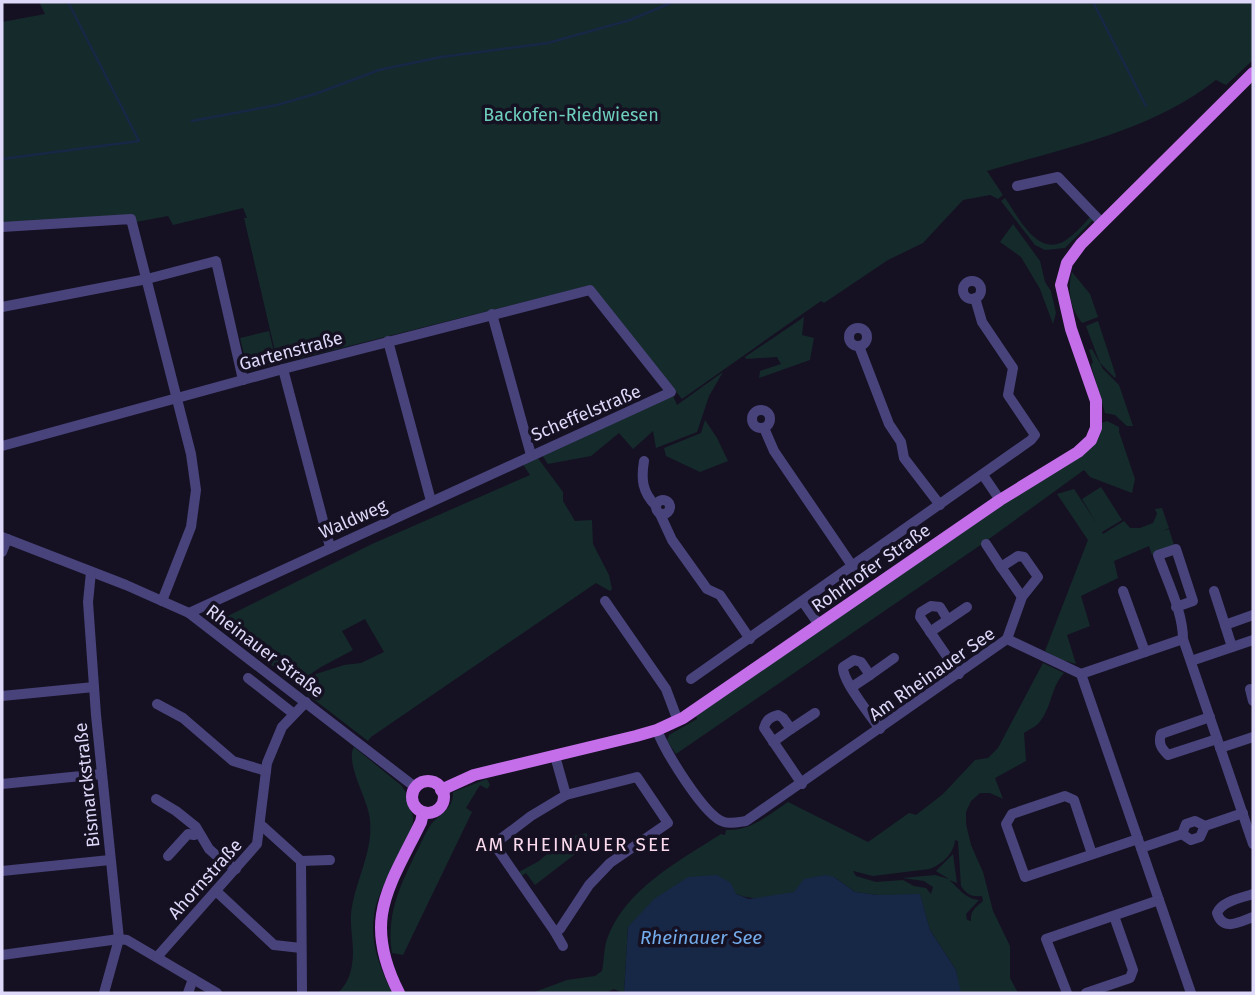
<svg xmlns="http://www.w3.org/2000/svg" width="1255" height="995" font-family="'Fira Sans',sans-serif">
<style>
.green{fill:#152a2b;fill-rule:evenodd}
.water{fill:#172746}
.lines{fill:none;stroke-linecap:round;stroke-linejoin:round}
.stream{stroke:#172746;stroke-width:2.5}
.minor{stroke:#48437b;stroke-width:10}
.major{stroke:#c46eea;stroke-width:12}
.labels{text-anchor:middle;stroke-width:7;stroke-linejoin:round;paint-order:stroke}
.park-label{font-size:18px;fill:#6ecfbd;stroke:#151122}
.street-label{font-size:18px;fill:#ded8f9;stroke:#151122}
.neighbourhood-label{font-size:19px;letter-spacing:2px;fill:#fadaec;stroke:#151122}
.water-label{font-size:19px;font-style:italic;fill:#74aceb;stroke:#151122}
</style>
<rect width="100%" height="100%" fill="#151122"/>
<g class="green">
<path d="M39 2H1253V60L1226 85 1216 80C1152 131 1064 148 987 171L1003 195 998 199 990 195 963 200 923 243 888 260 824 303 821 301 682 399 599 296 587 286 278 364 244 218H247L243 208 173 225 168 216 136 222 2 224V22L45 14Z"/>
<path d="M1005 198C1018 216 1038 259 1066 240 1075 234 1083 225 1090 217L1093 220 1065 248 1045 250 1035 245 1001 201Z"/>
<path d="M1013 224 1040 261 1045 282 1051 291 1056 313 1053 324 1040 289 1021 257 1000 242Z"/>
<path d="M1072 272 1090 294 1098 317 1082 323C1070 309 1067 289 1072 272Z"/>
<path d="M804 317 802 335 814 338 810 360 759 378 760 371 781 364 777 357 746 359 745 357Z"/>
<path d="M1098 321 1116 376 1115 378 1100 363 1086 326Z"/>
<path d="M269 331 276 361 274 364 251 371 248 370 240 338Z"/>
<path d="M1092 349 1103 369 1119 385 1133 426H1127L1115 415 1105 413 1091 365 1093 362 1089 350Z"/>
<path d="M723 372 709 396 697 432 656 448 653 431 633 449 619 433 591 456 548 464 542 455 673 396 677 405Z"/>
<path d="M705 420 717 438 728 461 700 472 666 456 664 448 701 433Z"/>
<path d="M1107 421 1119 427V432L1135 479 1132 493 1090 477 1084 470 982 544 676 754 667 741 669 735 697 719 696 716 1098 434 1102 423Z"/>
<path d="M537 457 563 492V501L575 521 592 520 593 544 609 575 612 589 610 591 596 583 371 737 368 741 299 688 316 674 344 665 361 663 384 652 365 619 342 631 353 650 321 667 296 684 216 622 372 544 530 475 522 463Z"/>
<path d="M1101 487 1122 520 1102 532 1103 534 1124 521 1130 528H1140L1153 523 1157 514 1155 509 1162 508 1169 528 1163 531 1169 529 1174 545 1152 555 1149 546 1114 561 1118 578 1081 596 1090 626 1067 635 1076 664 1059 659 1045 651 1088 540 1057 494 1074 489 1096 522 1082 499Z"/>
<path d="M1043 663 1064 673C1050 688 1052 709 1038 724 1034 728 1029 729 1024 733L1026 761 995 778 1003 799 990 793H980L971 801 966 812V824L971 845 983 872 993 911 1010 946V978L1018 993H960L956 970 930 930 920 895H878L855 892 834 877C804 888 768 907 736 894L628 927 624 993 614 989 605 993H532L567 980 595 976 602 971C604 961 604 948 607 939 625 889 679 861 721 834L725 835 726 830C751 831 768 815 788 802L868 842 909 813 916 815 943 794 975 760 988 758 998 748ZM955 840 958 841 961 886C967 895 972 897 982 896L983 901C976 907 970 911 971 921L967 920 966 914 979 900C964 898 960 889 949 880L957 883 953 854 936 871 949 879 935 875 902 878 924 881 933 887 931 894 926 888 914 886 903 880 876 882 856 876 853 871 873 876 929 869C942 865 954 853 955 840Z"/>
<path d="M354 747 402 786C406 792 406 794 408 801 409 808 414 814 413 821 410 852 378 881 374 916 370 945 380 967 392 993H338C346 985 351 975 352 964 355 948 350 931 351 915 354 880 376 850 369 814 366 797 345 761 354 747Z"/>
<path d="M487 779 490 785 487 789 480 785 466 808 472 812 403 955 392 953C386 916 399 888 415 855 420 846 424 835 430 826 438 814 454 810 453 792Z"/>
<path d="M586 833 592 841 535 885 526 873 520 877 517 873 539 861 566 838Z"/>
</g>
<path class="water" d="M717 875 731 883 736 894 749 899 794 892 804 879 826 875 834 877 855 892 878 895 920 894 930 930 956 970 961 993H624L628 927 654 899 688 877Z"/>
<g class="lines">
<g class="stream">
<path d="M1093 2 1146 106"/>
<path d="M192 121 277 105 315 94 379 70 441 57 548 43 630 20 673 2"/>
<path d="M2 159 139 141 68 2"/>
</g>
<g class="minor">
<path d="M1017 186 1058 177 1102 223"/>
<path d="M2 227 131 219 191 454 196 490 191 527 162 601"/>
<circle cx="972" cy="290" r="9"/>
<path d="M2 307 147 279 216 261 243 380"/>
<path d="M492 314 531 455"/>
<circle cx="858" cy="337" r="9"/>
<path d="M388 341 431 501"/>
<path d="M859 346 889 424 901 442 904 458 940 505"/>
<path d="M283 369 330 547"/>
<circle cx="761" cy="419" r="9"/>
<path d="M764 428 774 451 853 567"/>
<path d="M2 446 283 369 590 290 671 392 189 613"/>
<path d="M644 461C641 479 642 492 656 506"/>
<path d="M983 475 1000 500"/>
<circle cx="663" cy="507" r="7"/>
<path d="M660 514 672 540 707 589 720 595 750 639"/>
<path d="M2 537 126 585 189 613 415 787"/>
<path d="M986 544 1001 567 1018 556 1024 557 1038 577 1022 597 1007 639"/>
<path d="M2 552 7 539"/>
<path d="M1001 567 1022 597"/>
<path d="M91 572 88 602 96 715 119 939 104 993"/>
<path d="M1123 591 1145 652"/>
<path d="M1214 591 1225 625 1253 615"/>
<path d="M605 601 666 689 678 721"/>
<path d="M803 602 819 625"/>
<path d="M1176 607 1193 601 1176 549 1158 555C1167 581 1183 612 1183 639"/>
<path d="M948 620 940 607 931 606 921 612 920 617 959 674"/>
<path d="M1225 625 1232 647"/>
<path d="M930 632 967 607"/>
<path d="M1191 661 1253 640"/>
<path d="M1081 674 1183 639 1253 844"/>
<path d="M870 675 894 658"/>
<path d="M248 678 294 714"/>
<path d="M691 679 1031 440 1035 435 1008 395 1013 368 982 322 975 298"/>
<path d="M852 687 870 675 861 662 854 660 843 667C842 681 871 716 880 729"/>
<path d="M1250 689 1253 701"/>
<path d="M2 696 94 687"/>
<path d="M157 704 183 718 233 761 266 771"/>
<path d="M1210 717 1161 734C1158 743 1161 748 1168 755L1217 739"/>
<path d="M791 729 815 713"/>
<path d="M657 730C664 750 705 817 724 822 731 824 739 822 746 821L1007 639 1081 674 1191 993"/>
<path d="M773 742 791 729 783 718 778 715C770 717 766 720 764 728L802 784"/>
<path d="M1220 748 1253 737"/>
<path d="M555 756 566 795"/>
<path d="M637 777 668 823 610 863 589 885 560 929 555 932 494 844 531 816 566 795Z"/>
<path d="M2 784 101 774"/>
<path d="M156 799 176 811 196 827 209 849 218 857 236 869"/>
<path d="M260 824 301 861 302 991"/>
<path d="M1182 834 1191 840 1200 837 1205 826"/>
<path d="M1141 848 1182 834 1186 824 1195 821 1205 826 1243 813"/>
<path d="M1092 854 1074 800 1065 796 1012 814 1006 824 1025 877 1138 839"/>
<path d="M168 856 188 834 194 835 199 833"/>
<path d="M301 861 330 860"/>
<path d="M2 871 110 860"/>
<path d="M216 891 274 945 301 948"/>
<path d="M1253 894C1241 898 1222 901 1217 913 1223 932 1239 922 1253 917"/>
<path d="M555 932 563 946"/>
<path d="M2 955 119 939 127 940 217 993"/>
<path d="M157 957 257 844 267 763 282 727 306 702"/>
<path d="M188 993 193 979"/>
<path d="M1067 993 1046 939 1159 900"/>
<path d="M1086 993 1130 978 1133 970 1114 916"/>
</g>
<g class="major">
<circle cx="428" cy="797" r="16"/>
<path d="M441 790 474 775 636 736 657 730 683 718 1000 500 1078 452 1091 440 1096 428V401L1071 329 1061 285 1067 263 1081 244 1253 73"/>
<path d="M399 993C362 920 388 889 421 822L423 813"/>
</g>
</g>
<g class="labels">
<g class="park-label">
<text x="571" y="121">Backofen-Riedwiesen</text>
</g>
<g class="street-label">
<text transform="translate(291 351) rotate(-15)" y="6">Gartenstraße</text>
<text transform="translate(586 413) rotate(-23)" y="6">Scheffelstraße</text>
<text transform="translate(353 519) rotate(-24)" y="6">Waldweg</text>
<text transform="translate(871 568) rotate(-35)" y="6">Rohrhofer Straße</text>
<text transform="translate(265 651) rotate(37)" y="6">Rheinauer Straße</text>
<text transform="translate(932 674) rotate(-35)" y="6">Am Rheinauer See</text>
<text transform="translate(87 785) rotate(-96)" y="6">Bismarckstraße</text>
<text transform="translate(205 879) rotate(-48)" y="6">Ahornstraße</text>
</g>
<g class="neighbourhood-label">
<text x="574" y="851">AM RHEINAUER SEE</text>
</g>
<g class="water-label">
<text x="701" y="944">Rheinauer See</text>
</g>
</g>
<rect width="1255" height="995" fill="none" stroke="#ded8f9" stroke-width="7"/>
</svg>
